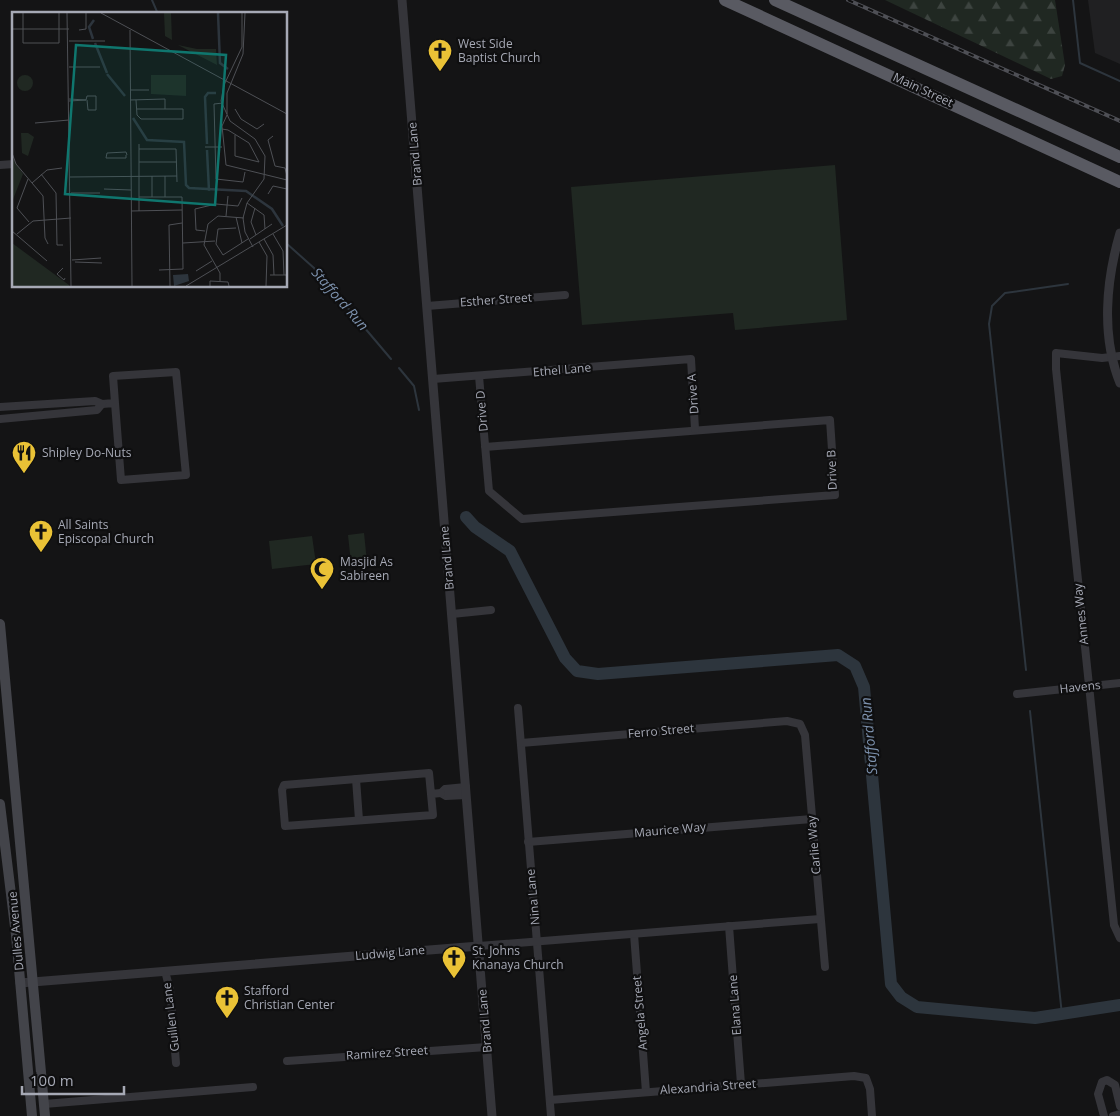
<svg xmlns="http://www.w3.org/2000/svg" width="1120" height="1116" font-family="'Open Sans',sans-serif">
<style>
.built{fill:#202022}
.grass{fill:#202822}
.forest{fill:url(#forest-firs)}
.lines{fill:none;stroke-linecap:round;stroke-linejoin:round}
.stream{stroke:#2d353d;stroke-width:2}
.river{stroke:#2d353d;stroke-width:12}
.minor{stroke:#35353a;stroke-width:8}
.tertiary{stroke:#35353a;stroke-width:9}
.secondary{stroke:#43444a;stroke-width:10}
.trunk{stroke:#595a62;stroke-width:12}
.rail-casing{stroke:#4e4f55;stroke-width:4}
.rail{stroke:#0f0f10;stroke-width:2;stroke-dasharray:5.5;stroke-linecap:butt}
.labels{text-anchor:middle;stroke-width:4.5;stroke-linejoin:round;paint-order:stroke}
.poi-label{font-size:12px;fill:#a6a9b5;stroke:#0f0f10;text-anchor:start}
.street-label{font-size:12px;fill:#a6a9b5;stroke:#0f0f10}
.water-label{font-size:14px;font-style:italic;fill:#7e93af;stroke:#0f0f10}
.inset-river{fill:none;stroke:#2d353d;stroke-width:2.5}
.inset-road{fill:none;stroke:#4e5055;stroke-width:1}
.view{fill:#0f766e;fill-opacity:0.15;stroke:#0f766e;stroke-width:2.5}
.inset-edge{fill:none;stroke:#a6a9b5;stroke-width:2.5}
</style>
<defs>
<pattern id="forest-firs" width="22" height="20" patternUnits="userSpaceOnUse" patternTransform="scale(1.25)"><rect width="22" height="20" fill="#202822"/><path d="M5 1l3.5 6h-7zM16 11l3.5 6h-7z" fill="#3d4440"/></pattern>
</defs>
<rect width="100%" height="100%" fill="#141415"/>
<path class="built" d="M1088 0H1120V64L1095 53Z"/>
<g class="grass">
<path d="M835 165 847 320 735 330 733 313 582 325 571 187Z"/>
<path d="M364 533 367 562 351 563 348 535Z"/>
<path d="M312 536 316 564 272 569 269 541Z"/>
</g>
<path class="forest" d="M885 0H1055L1065 65 1062 76 1051 79Z"/>
<g class="lines">
<g class="stream">
<path d="M152 0 158 14"/>
<path d="M1073 0 1080 63 1120 81"/>
<path d="M286 243 314 268 391 359"/>
<path d="M399 368 414 386 419 410"/>
<path d="M1026 670 989 324 992 306 1005 293 1068 284"/>
<path d="M1030 711 1062 1015"/>
</g>
<path class="river" d="M466 517 475 527 510 551 565 658 577 671 598 674 838 655 855 666 864 687 891 984 901 997 917 1007 1035 1018 1120 1005"/>
<g class="minor">
<path d="M0 165 14 164"/>
<path d="M427 306 565 295"/>
<path d="M1120 356 1102 358 1056 353V369L1114 925 1120 938"/>
<path d="M479 376 489 491 522 519 835 495 830 420 485 447"/>
<path d="M433 379 691 359 695 429"/>
<path d="M102 404 115 403 113 376 176 372 186 475 121 480 115 403"/>
<path d="M0 407 95 401 102 404 97 410 0 419"/>
<path d="M452 614 491 610"/>
<path d="M1017 694 1120 683"/>
<path d="M518 708 551 1116"/>
<path d="M521 743 787 721 800 724 805 735 825 967"/>
<path d="M356 779 359 820"/>
<path d="M466 787 445 789 441 793 446 796 466 795"/>
<path d="M431 794 433 815 285 826 282 790 284 785 429 773 431 794 441 793"/>
<path d="M528 842 812 819"/>
<path d="M729 926 741 1084"/>
<path d="M634 934 646 1092"/>
<path d="M479 946 820 919"/>
<path d="M165 971 170 990 176 1063"/>
<path d="M287 1061 487 1047"/>
<path d="M550 1100 854 1076 866 1078 870 1089 872 1116"/>
<path d="M44 1104 253 1087"/>
<path d="M1104 1116 1098 1094 1102 1082 1107 1080 1115 1085 1120 1106"/>
<path d="M1113 1116 1120 1114"/>
</g>
<g class="tertiary">
<path d="M402 0 492 1116"/>
<path d="M1120 233C1106 281 1101 336 1120 383"/>
<path d="M20 983 479 946"/>
</g>
<g class="secondary">
<path d="M0 624 45 1116"/>
<path d="M0 804 16 935 32 1116"/>
</g>
<g class="trunk">
<path d="M725 0 1120 182"/>
<path d="M775 0 1120 157"/>
</g>
<defs>
<path id="rail" d="M848 0 1120 121"/>
</defs>
<use href="#rail" class="rail-casing"/>
<use href="#rail" class="rail"/>
</g>
<defs>
<symbol id="church-pin" viewBox="-11 -11 22 30"><path d="M0 17L-7.5 6A9.5 9.5 0 1 1 7.5 6Z" fill="#eac236" stroke="#0f0f10"/><path d="M-1.2-6h2.4v3.5h3.3v2.4h-3.3V6h-2.4V-.1h-3.3v-2.4h3.3Z" fill="#111"/></symbol>
<symbol id="restaurant-pin" viewBox="-11 -11 22 30"><path d="M0 17L-7.5 6A9.5 9.5 0 1 1 7.5 6Z" fill="#eac236" stroke="#0f0f10"/><path d="M-5-6h1v4h1v-4h1v4h1v-4h1v5L-1.5 .5V6h-2V.5L-5-1ZM5-6V6H3V1.5H1.5Q1.5-4 5-6Z" fill="#111"/></symbol>
<symbol id="mosque-pin" viewBox="-11 -11 22 30"><path d="M0 17L-7.5 6A9.5 9.5 0 1 1 7.5 6Z" fill="#eac236" stroke="#0f0f10"/><path d="M3.5-4.9A6 6 0 1 0 3.5 4.9A5 5 0 1 1 3.5-4.9Z" fill="#111"/></symbol>
</defs>
<g fill-rule="evenodd">
<use href="#church-pin" x="426" y="37" width="28" height="38"/>
<use href="#restaurant-pin" x="10" y="439" width="28" height="38"/>
<use href="#church-pin" x="27" y="518" width="28" height="38"/>
<use href="#mosque-pin" x="308" y="555" width="28" height="38"/>
<use href="#church-pin" x="440" y="944" width="28" height="38"/>
<use href="#church-pin" x="213" y="984" width="28" height="38"/>
</g>
<g class="labels">
<g class="poi-label">
<text x="458" y="48">West Side<tspan x="458" dy="14">Baptist Church</tspan></text>
<text x="42" y="457">Shipley Do-Nuts</text>
<text x="58" y="529">All Saints<tspan x="58" dy="14">Episcopal Church</tspan></text>
<text x="340" y="566">Masjid As<tspan x="340" dy="14">Sabireen</tspan></text>
<text x="472" y="955">St. Johns<tspan x="472" dy="14">Knanaya Church</tspan></text>
<text x="244" y="995">Stafford<tspan x="244" dy="14">Christian Center</tspan></text>
</g>
<g class="street-label">
<text transform="translate(923 90) rotate(25)" y="4">Main Street</text>
<text transform="translate(415 154) rotate(-95)" y="4">Brand Lane</text>
<text transform="translate(496 300) rotate(-4)" y="4">Esther Street</text>
<text transform="translate(562 370) rotate(-5)" y="4">Ethel Lane</text>
<text transform="translate(693 394) rotate(-94)" y="4">Drive A</text>
<text transform="translate(482 411) rotate(-95)" y="4">Drive D</text>
<text transform="translate(832 470) rotate(-92)" y="4">Drive B</text>
<text transform="translate(447 558) rotate(-95)" y="4">Brand Lane</text>
<text transform="translate(1081 614) rotate(-96)" y="4">Annes Way</text>
<text transform="translate(1080 687) rotate(-6)" y="4">Havens</text>
<text transform="translate(661 731) rotate(-5)" y="4">Ferro Street</text>
<text transform="translate(670 830) rotate(-5)" y="4">Maurice Way</text>
<text transform="translate(814 845) rotate(-95)" y="4">Carlie Way</text>
<text transform="translate(533 897) rotate(-95)" y="4">Nina Lane</text>
<text transform="translate(16 931) rotate(-95)" y="4">Dulles Avenue</text>
<text transform="translate(390 953) rotate(-5)" y="4">Ludwig Lane</text>
<text transform="translate(735 1005) rotate(-94)" y="4">Elana Lane</text>
<text transform="translate(640 1013) rotate(-95)" y="4">Angela Street</text>
<text transform="translate(171 1017) rotate(-97)" y="4">Guillen Lane</text>
<text transform="translate(485 1021) rotate(-95)" y="4">Brand Lane</text>
<text transform="translate(387 1053) rotate(-4)" y="4">Ramirez Street</text>
<text transform="translate(708 1087) rotate(-4)" y="4">Alexandria Street</text>
</g>
<g class="water-label">
<text transform="translate(340 299) rotate(49)" y="5">Stafford Run</text>
<text transform="translate(869 736) rotate(-95)" y="5">Stafford Run</text>
</g>
</g>
<g transform="translate(12 12)">
<rect width="275" height="275" fill="#141415"/>
<path d="M5 71a8 8 0 1 1 16 0a8 8 0 1 1-16 0ZM139 63H174V84L139 82ZM9 121H16L22 125 16 144 10 141ZM0 145 11 162 0 190 1 163ZM0 231 57 273V274H0Z" fill="#202822"/>
<path d="M152 1H159L160 28 153 24ZM166 33 185 37H204L205 53Z" fill="#202822"/>
<path d="M176 262 177 269 162 274 161 263Z" fill="#2d353d"/>
<path class="inset-river" d="M206 1 208 51 216 57M81 27 77 15 82 8M83 31 95 61M95 62 113 84M121 106 135 128 172 130 174 173 177 176 234 179 260 197 271 214M195 132 193 85 196 81H204M195 138 197 179"/>
<path class="inset-road" d="M11 1V31H47V1M55 1 59 274M89 1 275 102M230 1V35L212 73 209 89 218 109 243 127 253 144 252 167 235 191 231 206 233 220 241 235M0 17H57M67 18 74 17V1M118 18 120 274M57 29H93M57 55H88M118 78H137M57 87 74 88 57 89M74 88 75 84H84V98H76L75 88M118 88 153 87V97M124 88 125 103 129 107H171V97H125M211 91 202 92 204 167 231 170 233 160M223 97 229 107 245 117 252 112M215 102V81L231 42 233 1M215 103 210 114 214 153 275 168M23 111 57 108M210 117 216 118 237 131 247 150 223 144V123M261 124 256 128 263 154 273 156 275 164M127 132V199M193 135H210M127 137H164L165 170M0 141 4 152 31 184 33 226 36 232M114 143V146H94L95 141 114 140 115 143M127 150H165M29 162 44 181 45 233H51M140 164V185M153 164V185M58 165 165 164M16 167 5 196 17 210M20 171 35 158 50 156M92 177 119 178M59 181H88M256 182 261 174 275 177M127 185H170L171 257 147 258M235 191 252 203 253 217M243 196 239 210 244 223M119 199 170 198M214 204 216 184M224 205 230 231M224 216 206 217 204 232 211 243 236 227M0 219 35 249M193 219 184 218 183 197 204 192 226 194 230 186M5 222 21 209 59 206M261 222 271 239 272 263M238 227 260 212M252 227 261 243 262 263M247 230 255 244 254 274M171 231 203 229M60 248 89 246M63 250 90 251M51 256 45 262 52 268 53 266M184 259 200 249M258 263H275M208 269V261L192 233 196 212 206 204 232 206M158 274 157 213 170 211M174 274 275 213M198 274V269L216 270 217 274"/>
<path class="view" d="M64 33 214 43 203 193 53 182Z"/>
<rect width="275" height="275" class="inset-edge"/>
</g>
<path d="M22 1086v8h102v-8" fill="none" stroke="#a6a9b5" stroke-width="2.5"/>
<text x="30" y="1086" font-size="15" fill="#a6a9b5" stroke="#0f0f10" stroke-width="4" paint-order="stroke">100 m</text>
</svg>
